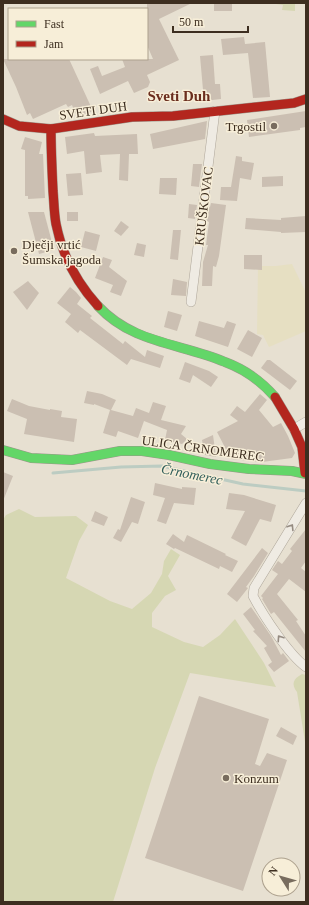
<svg xmlns="http://www.w3.org/2000/svg" width="309" height="905" font-family="'Times New Roman',serif">
<style>
.farmland{fill:#e6dfc2}
.green{fill:#d6d7b3}
.lines{fill:none;stroke-linecap:round;stroke-linejoin:round}
.stream{stroke:#bcccc2;stroke-width:3}
.building{fill:#cbbfb2}
.street-casing{stroke:#ada599;stroke-width:10}
.fast-casing{stroke:#9c958a;stroke-width:10}
.jam-casing{stroke:#9c958a;stroke-width:10}
.street{stroke:#efebe3;stroke-width:9}
.fast{stroke:#63d668;stroke-width:9}
.jam{stroke:#b3261e;stroke-width:9}
.oneway{stroke:#968c82}
.poi-dot{fill:#786c5e;stroke:#f7eed8;stroke-width:1.5}
.labels{text-anchor:middle;stroke-width:3;stroke-linejoin:round;paint-order:stroke}
.street-label{font-size:13px;fill:#3d2e20;stroke:#f7eed8}
.poi-label{font-size:13px;fill:#3d2e20;stroke:#f7eed8;text-anchor:start}
.water-label{font-size:14px;font-style:italic;fill:#2f5d5a;stroke:#f7eed8}
.quarter-label{font-size:15px;font-weight:bold;fill:#6b2e1e;stroke:#f7eed8}
</style>
<rect width="100%" height="100%" fill="#e7e0d1"/>
<path class="farmland" d="M292 264 306 293V331L269 347 263 335 257 334 258 266H276Z"/>
<g class="green">
<path d="M269 3H295V11L282 10 283 5Z"/>
<path d="M19 509 35 517 76 516 88 525 79 541 66 578 110 601 132 609 151 593 162 574 164 561 171 549 180 555 168 576 176 590 165 596 152 613V627L184 642 203 647 220 635 235 619 264 663 276 687 190 673 155 768 113 902H3V520L6 515Z"/>
<path d="M302 674 306 675V748L297 692C291 684 293 679 302 674Z"/>
</g>
<g class="lines">
<path class="stream" d="M53 473 121 467 162 466 243 484 306 491"/>
</g>
<g class="building">
<path d="M147 3H192L159 19 179 60 147 75 150 82 148 87 134 93 128 81 100 94 90 69 98 66 102 76 125 67 122 59H153L147 45Z"/>
<rect x="214" y="3" width="18" height="8"/>
<path d="M244 37 245 44 265 42 270 97 253 98 248 53 223 55 221 39Z"/>
<path d="M213 55 215 84H220L221 99 204 101 200 56Z"/>
<path d="M3 59H69L93 111 81 116 78 115 75 113 72 105 68 107 66 104 33 119 30 113 27 115 16 87Z"/>
<path d="M306 111V127L300 128V130L249 137 247 120Z"/>
<path d="M207 121 205 139 153 149 150 134Z"/>
<path d="M94 133 95 136 137 134 138 154H129L128 181 119 180 120 154 100 155 102 172 86 174 84 151 67 154 65 137Z"/>
<path d="M25 137 42 142 39 154H43L45 198 28 199V196H25V150L21 149Z"/>
<path d="M236 156 242 157V161L254 163 251 180 240 178 237 201 220 200 221 187H231Z"/>
<path d="M193 164H202L199 187 191 186Z"/>
<path d="M81 173 83 195 68 196 66 174Z"/>
<path d="M283 176V186L262 187V177Z"/>
<path d="M160 178H177L176 195 159 194Z"/>
<path d="M211 203 226 205 219 256 216 267 213 266 212 286H202L203 262 208 245H206L209 222 207 221 209 207H210Z"/>
<path d="M189 204 197 205 195 219 188 218Z"/>
<path d="M28 212H44L54 250 39 254Z"/>
<rect x="67" y="212" width="11" height="9"/>
<path d="M306 216V232L281 233V232L245 229 246 218 281 220V218Z"/>
<path d="M121 221 129 227 121 236 114 231Z"/>
<path d="M173 230H181L178 260 170 259Z"/>
<path d="M85 231 100 235 96 251 81 247Z"/>
<path d="M137 243 146 245 144 257 134 255Z"/>
<path d="M244 255H262V270L244 269Z"/>
<path d="M103 257 112 260 109 267 127 281 121 296 110 292 113 285 95 278Z"/>
<path d="M173 279 187 282 186 296 171 295Z"/>
<path d="M28 281 39 293 27 310 13 292Z"/>
<path d="M70 287 76 292 81 298 77 304 92 316 90 318 123 344 125 341 145 357 147 350 164 356 160 368 131 359 127 365 80 330 78 333 65 322 71 314 57 303Z"/>
<path d="M168 311 182 315 177 331 164 327Z"/>
<path d="M199 321 224 328 227 321 236 324 228 347 195 336Z"/>
<path d="M248 330 262 338 252 357 237 349Z"/>
<path d="M267 360H270L297 381 290 390 261 368Z"/>
<path d="M185 362 209 371 218 377 211 387 193 375 190 383 179 379Z"/>
<path d="M87 391 102 394 116 400 111 410 133 416 136 408 149 413 153 402 166 406 161 420 186 426 181 434 187 439 182 444 165 440 167 430 144 421 138 438 118 431 116 437 103 433 110 410 94 404V405L84 403Z"/>
<path d="M260 394 267 400 259 410 273 427 281 423 288 436 295 453 292 458 262 462 231 459 217 432 238 421 230 415 237 406 245 412Z"/>
<path d="M12 399 29 406 50 410V409L62 411 61 417 77 419 74 442 24 434 27 419 7 411Z"/>
<path d="M213 435 216 457 205 455 202 440Z"/>
<path d="M3 472 13 476 3 501Z"/>
<path d="M155 483 182 489V487L196 488 194 505 174 503 166 524 157 521 165 498 153 495Z"/>
<path d="M229 493 244 495 276 505 271 522 260 519 246 546 231 538 245 511 226 509Z"/>
<path d="M131 497 145 502 138 524 132 522 121 542 113 538 118 529 120 530Z"/>
<path d="M95 511 108 517 104 526 91 521Z"/>
<path d="M306 529V561L301 568 306 572V592L289 579 277 594 298 620 296 621 306 636V652L274 612 271 614 262 599 263 598 261 596 278 574 272 570 278 561 282 564 292 551 290 549Z"/>
<path d="M173 534 184 542 187 535 226 554 225 555 238 561 232 572 220 566 219 569 175 548 174 549 166 544Z"/>
<path d="M262 548 268 553 254 576 246 587 248 588 237 602 227 594Z"/>
<path d="M251 607 271 636 281 655 283 653 289 661 274 672 268 665 272 662 264 648 267 646 253 631 255 630 243 614Z"/>
<path d="M199 696 269 719 255 764 260 766 267 753 287 760 243 891 145 858Z"/>
<path d="M281 727 297 736 293 745 276 736Z"/>
</g>
<g class="lines">
<defs>
<g id="street">
<path d="M191 302 215 111"/>
<path d="M294 429 306 422"/>
<path d="M306 503 254 588 253 596C263 615 289 655 306 667"/>
</g>
<g id="fast">
<path d="M98 306C133 344 181 343 225 362 244 369 262 382 275 397"/>
<path d="M3 450 31 458 72 460 120 451H142L169 455 210 464 249 469 292 471 306 474"/>
</g>
<g id="jam">
<path d="M3 119 19 126 51 129 132 117 173 116 294 103 306 99"/>
<path d="M51 129C51 150 52 170 53 191 54 202 54 213 56 224 62 254 77 283 98 306"/>
<path d="M275 397 294 429 302 447 305 473"/>
</g>
</defs>
<use href="#street" class="street-casing"/>
<use href="#fast" class="fast-casing"/>
<use href="#jam" class="jam-casing"/>
<use href="#street" class="street"/>
<use href="#fast" class="fast"/>
<use href="#jam" class="jam"/>
</g>
<defs><path id="oneway-chevron" d="M-2-3.5L2.5 0L-2 3.5" fill="none" stroke-width="1.6" stroke-linecap="round" stroke-linejoin="round"/></defs>
<g class="oneway">
<use href="#oneway-chevron" transform="translate(291 527) rotate(-58)"/>
<use href="#oneway-chevron" transform="translate(280 638) rotate(-124)"/>
</g>
<g class="poi-dot">
<circle cx="274" cy="126" r="4"/>
<circle cx="14" cy="251" r="4"/>
<circle cx="226" cy="778" r="4"/>
</g>
<g class="labels">
<g class="street-label">
<text transform="translate(93 110) rotate(-8)" y="5">SVETI DUH</text>
<text transform="translate(203 206) rotate(-83)" y="5">KRUŠKOVAC</text>
<text transform="translate(203 448) rotate(8)" y="5">ULICA ČRNOMEREC</text>
</g>
<g class="poi-label">
<text x="266" y="131" text-anchor="end">Trgostil</text>
<text x="22" y="249">Dječji vrtić<tspan x="22" dy="15">Šumska jagoda</tspan></text>
<text x="234" y="783">Konzum</text>
</g>
<g class="water-label">
<text transform="translate(192 474) rotate(11)" y="5">Črnomerec</text>
</g>
<g class="quarter-label">
<text x="179" y="101">Sveti Duh</text>
</g>
</g>
<rect width="309" height="905" fill="none" stroke="#3d2e20" stroke-width="8"/>
<rect x="8" y="8" width="140" height="52" fill="#f7eed8" stroke="#ada18e"/>
<rect x="16" y="21" width="20" height="6" fill="#63d668" stroke="#ada18e"/>
<text x="44" y="28" font-size="12" fill="#3d2e20">Fast</text>
<rect x="16" y="41" width="20" height="6" fill="#b3261e" stroke="#ada18e"/>
<text x="44" y="48" font-size="12" fill="#3d2e20">Jam</text>
<g transform="translate(281 877) rotate(307)"><circle r="19" fill="#f7eed8" stroke="#ada18e"/>
<path d="M0-3L7 15L0 10L-7 15Z" fill="#786c5e"/>
<text y="-6" font-size="11" font-weight="bold" text-anchor="middle" fill="#3d2e20">N</text>
</g>
<path d="M173 26v6h75v-6" fill="none" stroke="#3d2e20" stroke-width="2"/>
<text x="179" y="26" font-size="12" fill="#3d2e20" stroke="#f7eed8" stroke-width="3" paint-order="stroke">50 m</text>
</svg>
